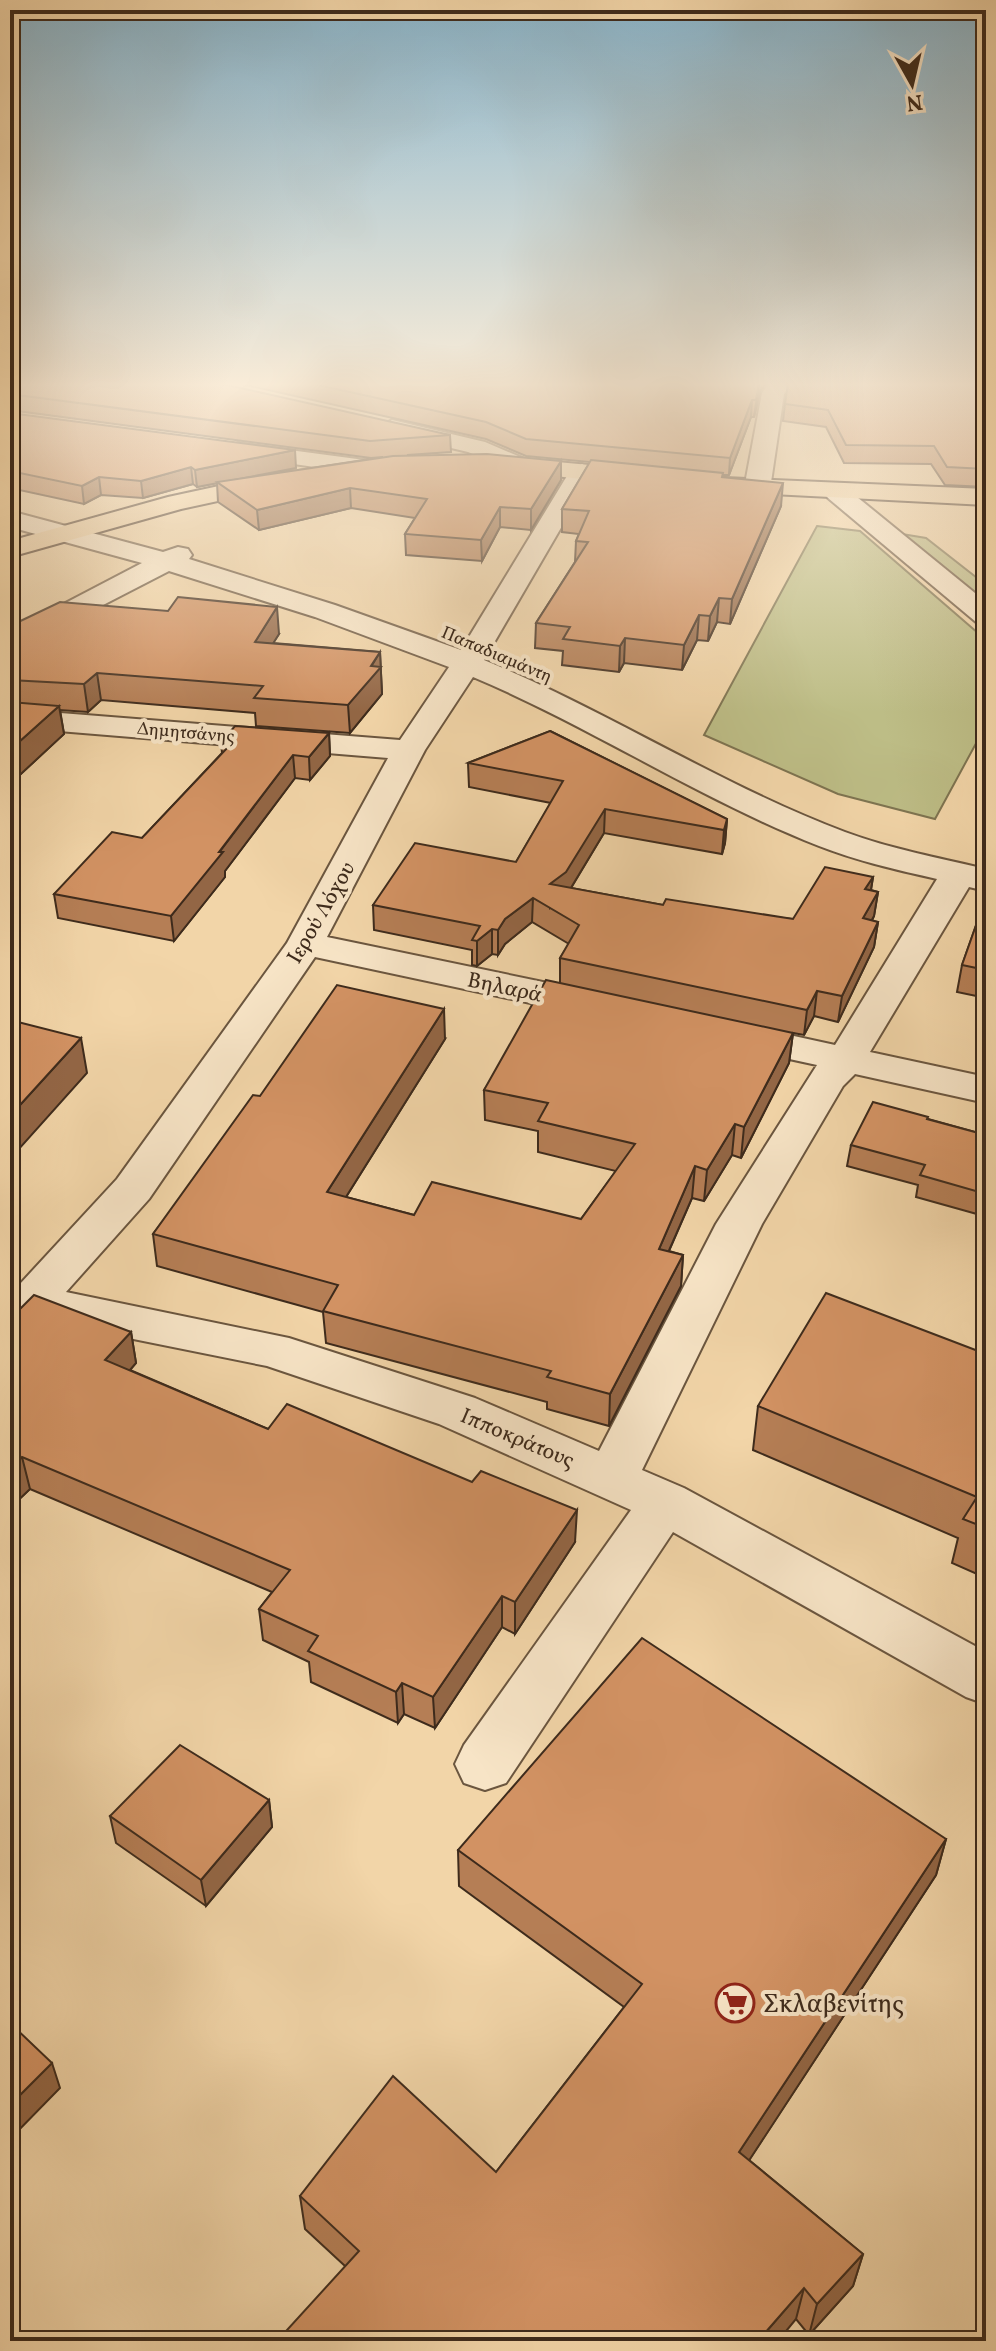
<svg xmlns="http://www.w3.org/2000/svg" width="996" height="2351" font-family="Vollkorn,serif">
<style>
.green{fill:#bdbd86;stroke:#7e7451;stroke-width:2}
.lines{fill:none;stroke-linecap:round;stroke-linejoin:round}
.minor-casing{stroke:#6b563f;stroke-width:4}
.major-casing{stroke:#3e2b1c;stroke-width:4}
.minor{fill:#f7e4c6;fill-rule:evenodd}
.major{fill:#f2d5a8;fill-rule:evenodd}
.wall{fill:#b57e55;stroke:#3e2b1c;stroke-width:2}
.shaded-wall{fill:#936645;stroke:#3e2b1c;stroke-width:2}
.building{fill:#d29263;stroke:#3e2b1c;stroke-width:2}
.labels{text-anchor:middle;stroke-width:8;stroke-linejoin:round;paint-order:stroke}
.far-street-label{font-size:18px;fill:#3e2b1c;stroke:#f7e4c6}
.street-label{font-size:22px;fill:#3e2b1c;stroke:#f7e4c6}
.near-poi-label{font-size:26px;fill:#3e2b1c;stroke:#f7e4c6;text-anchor:start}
</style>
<rect width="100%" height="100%" fill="#f2d5a8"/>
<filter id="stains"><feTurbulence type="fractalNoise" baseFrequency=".0025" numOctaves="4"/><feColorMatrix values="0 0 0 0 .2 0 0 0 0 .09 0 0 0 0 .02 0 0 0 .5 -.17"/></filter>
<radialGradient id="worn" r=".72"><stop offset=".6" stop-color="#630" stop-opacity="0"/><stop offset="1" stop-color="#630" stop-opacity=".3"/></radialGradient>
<g class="green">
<path d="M817 526 860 531 986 640V725L935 819 838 794 704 735Z"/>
<path d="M902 534 926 538 986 585V602Z"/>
</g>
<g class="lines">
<defs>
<g id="minor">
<path d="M769 383H792L784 394 770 489 757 497 744 489 762 393Z"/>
<path d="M392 420 485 442 525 459 528 464 516 471 468 452 384 432 380 427Z"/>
<path d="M238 443 372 461 384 468 372 475 229 455 226 450Z"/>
<path d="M582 464 594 471 484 660C608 711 720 785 845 832 891 849 939 858 986 869V891L969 887 870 1052 986 1077V1103L855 1074 843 1086 762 1224 642 1470 684 1488 986 1652V1704L966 1697 673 1532 506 1783 485 1790 464 1783 455 1764 464 1745 631 1510 439 1424 267 1366 39 1320 28 1330 10 1334V1282L20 1284 117 1179 287 943 388 758 10 727V709L400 740 449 667 315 617 169 571 10 653V632L142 563 10 527V511L163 552 178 547 188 549 192 555 189 559 335 605 461 650 570 471ZM473 677C592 727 699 799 819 846 857 861 898 870 937 879L835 1045 734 1023 720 1026 714 1035 720 1044 817 1065 716 1224 599 1451 475 1398 289 1338 66 1292 149 1199 315 957 596 1017 610 1013 616 1005 610 997 596 993 327 937 425 750Z"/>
<path d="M837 485 846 488 986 602V625L976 622 828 498 824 493 828 488Z"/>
</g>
<g id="major">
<path d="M502 457 644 470 657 478 644 486 493 469 490 464 493 459Z"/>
<path d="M274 474 287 482 283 487 181 509 10 557V541L168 497Z"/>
<path d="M725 478 986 489V505L716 491 712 486 716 481Z"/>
</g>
</defs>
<use href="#minor" class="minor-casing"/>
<use href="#major" class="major-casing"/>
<use href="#minor" class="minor"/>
<use href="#major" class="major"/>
</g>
<g class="wall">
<path d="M10 383 450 435 451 452 407 455 561 461V480L531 530 500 527 482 561 406 555 405 534 415 518 351 508 259 530 218 502 217 483 197 487 193 484 143 498 101 495 84 504 10 488V413L296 468 239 479 383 457 371 458 10 410Z"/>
<path d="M237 383H766L760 391 754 417H751L729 475H723V477L781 506 730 624 717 622 708 641 697 640 682 670 624 663 619 672 562 665 563 651 535 648 536 623 575 562 576 541 579 534 562 532V509L590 462 526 456 486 439Z"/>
<path d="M986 383V487L945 485 931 464 844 463 826 427 783 421 785 404Z"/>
<path d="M986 488V530L976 524 977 508 980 490Z"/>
<path d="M10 582 17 623 279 634 273 643 380 652 382 694 350 733 256 726 255 713 101 700 88 712 60 710 64 734 10 784Z"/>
<path d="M550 731 727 819 725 843 722 854 604 833 571 888 663 905 793 919 873 877 871 890 878 892 874 916 872 921 878 922 874 947 838 1022 814 1016 804 1035 793 1033 789 1063 741 1158 732 1155 704 1201 692 1198 669 1251 683 1255 681 1286 609 1426 547 1409V1402L326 1343 323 1312 157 1266 153 1234 260 1096 445 1039 346 1197 414 1215 581 1219 616 1171 538 1152V1131L485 1120 484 1090 560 983V958L569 944 532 922 505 944 498 955 492 954 477 966 472 965V950L374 930 373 905 516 862 551 803 469 787 468 763Z"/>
<path d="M329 733 330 756 310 780 295 778 225 871V877L174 941 58 918 54 894 142 838 222 753 221 742Z"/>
<path d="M986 897V998L957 992 962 965Z"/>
<path d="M928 1119 986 1135V1211L984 1216 916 1197 918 1185 847 1166 851 1145Z"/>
<path d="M10 1319 131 1332 136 1363 130 1370 268 1429 575 1542 515 1634 502 1627 435 1728 404 1714 398 1723 311 1682 309 1662 263 1640 259 1609 272 1592 30 1489 10 1508Z"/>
<path d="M986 1354V1578L952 1563 958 1538 753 1450 758 1406Z"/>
<path d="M269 1800 272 1827 206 1906 116 1843 110 1816Z"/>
<path d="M946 1839 936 1875 749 2160 863 2254 853 2286 809 2335 796 2319 345 2266 305 2229 300 2196 496 2172 624 2007 459 1886 458 1850Z"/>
</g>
<g class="shaded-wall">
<path d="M759 383H766L760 391 754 417Z"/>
<path d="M752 400 751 417 729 475 730 458Z"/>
<path d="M295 450 296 468 197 487 195 470Z"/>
<path d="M561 461V480L531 530V509Z"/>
<path d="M191 467 193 484 143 498 141 481Z"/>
<path d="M99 477 101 495 84 504 82 486Z"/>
<path d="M783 483 781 506 730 624 732 599Z"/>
<path d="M350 488 351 508 259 530 257 510Z"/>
<path d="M500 507V527L482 561 481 540Z"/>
<path d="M10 583H11L17 625 10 630Z"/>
<path d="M719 598 717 622 708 641 710 616Z"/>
<path d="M277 607 279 634 257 669 255 642Z"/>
<path d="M699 615 697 640 682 670 684 645Z"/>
<path d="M625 638 624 663 619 672 620 646Z"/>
<path d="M380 652 382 694 350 733 348 705Z"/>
<path d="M97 673 101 700 88 712 84 684Z"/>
<path d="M59 706 64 734 10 784V750Z"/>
<path d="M329 733 330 756 310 780 309 757Z"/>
<path d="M293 755 295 778 225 871V877L174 941 171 916Z"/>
<path d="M605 809 604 833 566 896 550 908V884Z"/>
<path d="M727 819 725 843 722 854 724 830Z"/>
<path d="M873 877 869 901 865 889Z"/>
<path d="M878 892 874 916 859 943 863 918Z"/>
<path d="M533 898 532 922 505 944 498 955V930L505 919Z"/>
<path d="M878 922 874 947 838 1022 842 996Z"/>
<path d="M492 929V954L477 966V941Z"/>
<path d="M817 991 814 1016 804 1035 807 1010Z"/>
<path d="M444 1009 445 1039 329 1224 327 1192Z"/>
<path d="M793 1033 789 1063 741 1158 744 1127Z"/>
<path d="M81 1038 87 1073 10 1159V1116Z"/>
<path d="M735 1124 732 1155 704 1201 707 1170Z"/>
<path d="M695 1166 692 1198 656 1280 659 1249Z"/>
<path d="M683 1255 681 1286 609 1426 610 1394Z"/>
<path d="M131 1332 136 1363 111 1392 105 1360Z"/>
<path d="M22 1457 30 1489 10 1508V1469Z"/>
<path d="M577 1510 575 1542 515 1634V1602Z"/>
<path d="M502 1596V1627L435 1728 433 1697Z"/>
<path d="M402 1683 404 1714 398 1723 396 1692Z"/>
<path d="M269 1800 272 1827 206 1906 201 1880Z"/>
<path d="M946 1839 936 1875 733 2185 739 2152Z"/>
<path d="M52 2063 60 2088 10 2139V2105Z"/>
<path d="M863 2254 853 2286 809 2335 817 2304Z"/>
<path d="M804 2288 796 2319 778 2341H758Z"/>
</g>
<g class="building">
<path d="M10 383H218L450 435 370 441 10 394Z"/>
<path d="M309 383H759L756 400H752L730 458 526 439 486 422Z"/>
<path d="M788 383H986V469L947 467 934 446 846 445 828 410 785 404Z"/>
<path d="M10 413 295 450 195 470 191 467 141 481 99 477 82 486 10 471Z"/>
<path d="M487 454 561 461 531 509 500 507 481 540 405 534 427 499 350 488 257 510 217 482 393 456Z"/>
<path d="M591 460 723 473 722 477 783 483 732 599 719 598 710 616 699 615 684 645 625 638 620 646 563 639 570 627 536 623 588 542 576 541 589 511 562 509Z"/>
<path d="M986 488V510L979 506 980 490Z"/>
<path d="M178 597 277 607 255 642 380 652 371 666 381 667 348 705 254 698 263 686 97 673 84 684 10 680V626L60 602 168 611Z"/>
<path d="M10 702 59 706 10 750Z"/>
<path d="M235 726 329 733 309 757 293 755 219 852H223L171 916 54 894 112 832 142 838 230 745 221 742Z"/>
<path d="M550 731 727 819 724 830 605 809 566 872 550 884 663 905 666 899 793 919 825 867 873 877 865 889 878 892 863 918 878 922 842 996 817 991 807 1010 560 958 579 925 533 898 505 919 498 930 492 929 477 941 472 940 480 926 373 905 415 843 516 862 563 781 468 763Z"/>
<path d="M986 897V970L962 965Z"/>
<path d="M546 980 793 1033 744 1127 735 1124 707 1170 695 1166 659 1249 683 1255 610 1394 547 1377 551 1371 323 1311 338 1285 153 1234 253 1095 260 1096 337 985 444 1009 327 1192 414 1215 432 1182 581 1219 635 1144 538 1121 548 1103 484 1090Z"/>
<path d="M10 1020 81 1038 10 1116Z"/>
<path d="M873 1102 928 1117 927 1119 986 1135V1194L920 1175 925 1165 851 1145Z"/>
<path d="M826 1293 986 1354V1528L963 1519 977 1497 758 1406Z"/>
<path d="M34 1295 131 1332 105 1360 268 1429 287 1404 472 1482 481 1471 577 1510 515 1602 502 1596 433 1697 402 1683 396 1692 308 1651 318 1636 259 1609 290 1570 22 1457 10 1469V1319Z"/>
<path d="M642 1638 946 1839 739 2152 863 2254 817 2304 804 2288 758 2341H277L359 2251 300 2196 393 2076 496 2172 642 1984 458 1850Z"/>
<path d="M180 1745 269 1800 201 1880 110 1816Z"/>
<path d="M10 2023 52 2063 10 2105Z"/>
</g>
<linearGradient id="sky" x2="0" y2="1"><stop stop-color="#89b6ce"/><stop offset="0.54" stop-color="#f9ecd8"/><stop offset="1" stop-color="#f9ecd8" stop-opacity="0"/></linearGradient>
<rect width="996" height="712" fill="url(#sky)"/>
<defs>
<symbol id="supermarket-ring" viewBox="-11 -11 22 22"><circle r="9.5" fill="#f7e4c6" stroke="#8f2418" stroke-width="1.5"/><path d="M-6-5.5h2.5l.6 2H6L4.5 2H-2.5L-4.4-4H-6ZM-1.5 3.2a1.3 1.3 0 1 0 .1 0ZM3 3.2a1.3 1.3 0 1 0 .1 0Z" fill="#8f2418"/></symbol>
</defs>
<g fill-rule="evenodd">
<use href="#supermarket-ring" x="713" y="1981" width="44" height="44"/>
</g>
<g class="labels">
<g class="far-street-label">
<text transform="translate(497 654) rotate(23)" y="6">Παπαδιαμάντη</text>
<text transform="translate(186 732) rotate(5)" y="6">Δημητσάνης</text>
</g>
<g class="street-label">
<text transform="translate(320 912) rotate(-60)" y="8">Ιερού Λόχου</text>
<text transform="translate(505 986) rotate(12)" y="8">Βηλαρά</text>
<text transform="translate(518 1437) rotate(23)" y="8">Ιπποκράτους</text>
</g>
<g class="near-poi-label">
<text x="763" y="2012">Σκλαβενίτης</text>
</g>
</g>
<rect width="996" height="2351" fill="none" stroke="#f2d5a8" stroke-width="40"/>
<rect x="12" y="12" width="972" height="2327" fill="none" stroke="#3e2b1c" stroke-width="4"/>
<rect x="20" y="20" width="956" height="2311" fill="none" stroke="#3e2b1c" stroke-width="2"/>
<g transform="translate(912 84) rotate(172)" stroke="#f7e4c6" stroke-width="6" paint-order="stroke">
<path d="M0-6L14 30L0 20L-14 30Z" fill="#3e2b1c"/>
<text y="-12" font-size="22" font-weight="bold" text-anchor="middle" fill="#3e2b1c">N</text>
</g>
<rect width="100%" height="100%" filter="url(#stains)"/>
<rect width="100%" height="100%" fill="url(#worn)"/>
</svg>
